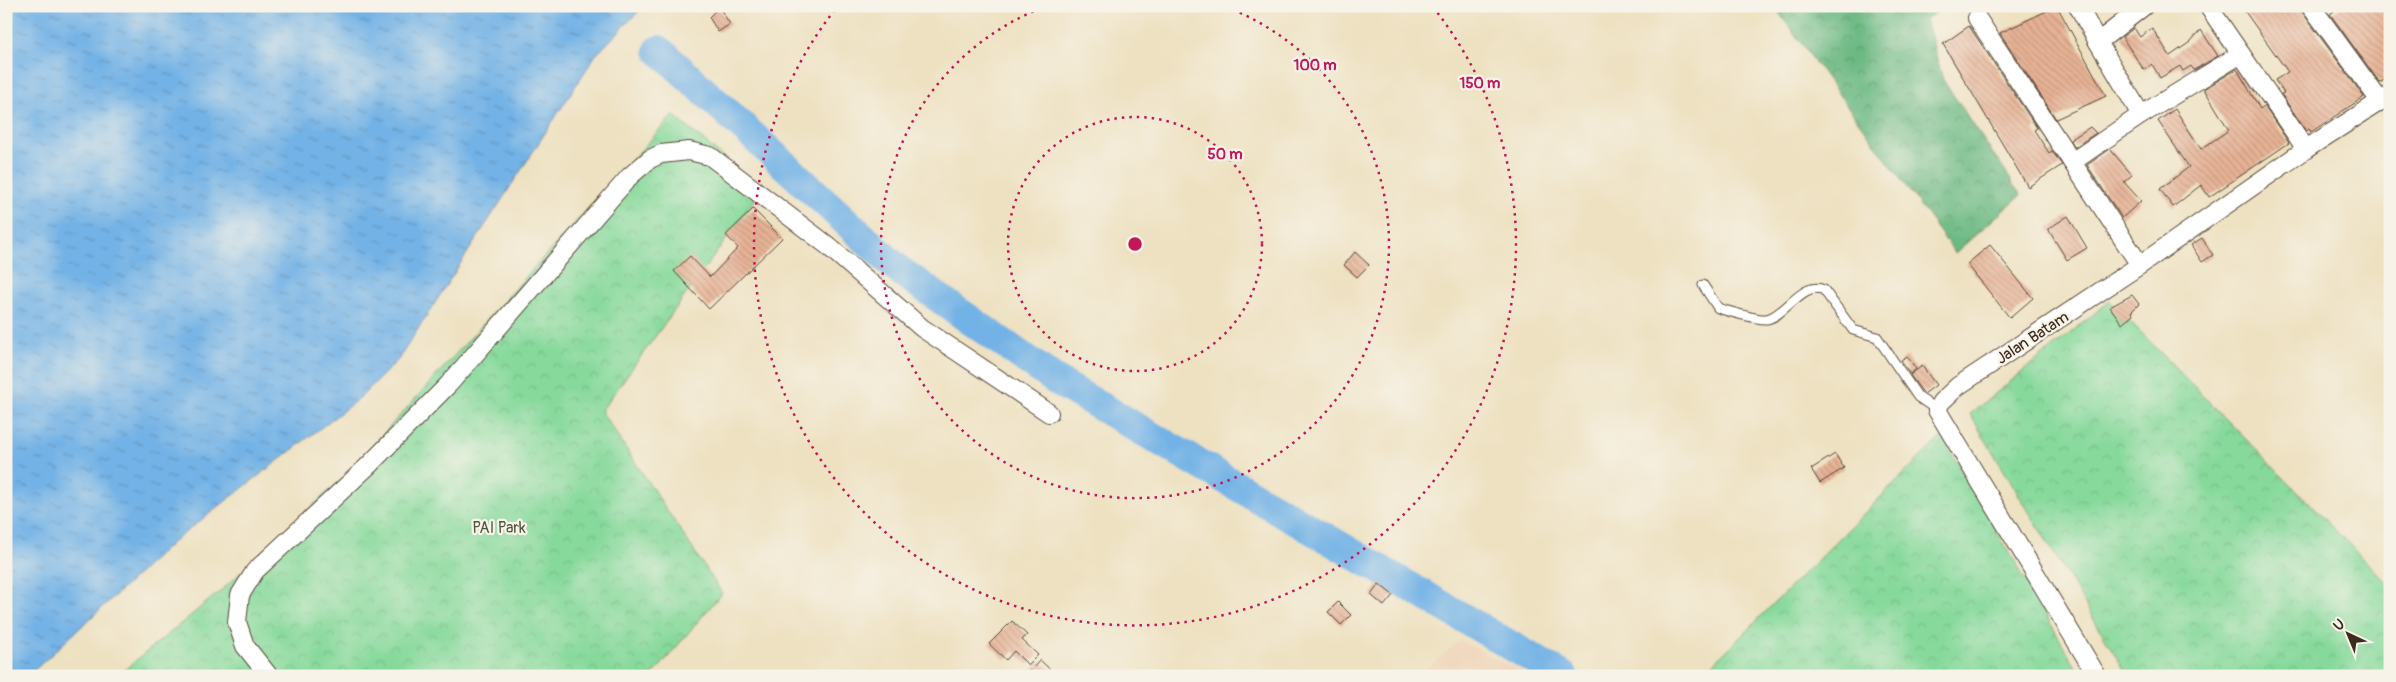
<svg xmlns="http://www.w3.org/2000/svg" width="2396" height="682" font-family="Pangolin,sans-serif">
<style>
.built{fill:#efd6bb}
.forest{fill:url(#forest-crowns);stroke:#547250}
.park{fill:url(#park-crowns);stroke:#60825c}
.water{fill:url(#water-ripples);stroke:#576e82}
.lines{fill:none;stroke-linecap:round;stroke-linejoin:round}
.river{stroke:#73b2e6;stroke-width:30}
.building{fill:url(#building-back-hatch)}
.service-casing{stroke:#564536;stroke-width:11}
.minor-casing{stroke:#564536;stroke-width:20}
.service{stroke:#fff;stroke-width:9}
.minor{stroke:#fff;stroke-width:18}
.ring{fill:none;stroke:#c2185b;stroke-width:2.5;stroke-dasharray:2.5 5}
.labels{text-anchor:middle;stroke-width:4.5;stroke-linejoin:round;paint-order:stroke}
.street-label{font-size:16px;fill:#3b2a1e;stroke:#f7f3e8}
.park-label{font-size:16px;fill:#4e563d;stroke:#f7f3e8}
.centre{fill:#c2185b;stroke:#f7f3e8;stroke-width:2.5}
.ring-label{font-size:15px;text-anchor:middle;font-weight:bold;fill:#c2185b;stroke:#f7f3e8;stroke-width:4.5;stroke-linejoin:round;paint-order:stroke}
</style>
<defs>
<pattern id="forest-crowns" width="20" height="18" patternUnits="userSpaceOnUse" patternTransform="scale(1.25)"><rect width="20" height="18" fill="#6cb983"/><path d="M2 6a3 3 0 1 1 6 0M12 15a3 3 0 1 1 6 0" fill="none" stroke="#5a976b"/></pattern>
<pattern id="park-crowns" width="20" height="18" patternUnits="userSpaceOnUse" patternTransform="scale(1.25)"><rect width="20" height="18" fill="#86d99b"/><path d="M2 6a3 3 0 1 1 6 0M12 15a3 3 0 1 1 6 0" fill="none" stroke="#75ba85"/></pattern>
<pattern id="water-ripples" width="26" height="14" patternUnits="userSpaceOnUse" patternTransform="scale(1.25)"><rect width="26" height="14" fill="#73b2e6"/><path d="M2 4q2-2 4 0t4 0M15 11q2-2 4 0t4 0" fill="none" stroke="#6091ba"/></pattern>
<pattern id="building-back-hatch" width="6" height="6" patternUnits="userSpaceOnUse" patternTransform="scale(1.25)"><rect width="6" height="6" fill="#e8b396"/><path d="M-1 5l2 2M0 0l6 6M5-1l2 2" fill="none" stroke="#bd927a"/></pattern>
</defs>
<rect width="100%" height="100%" fill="#f7f3e8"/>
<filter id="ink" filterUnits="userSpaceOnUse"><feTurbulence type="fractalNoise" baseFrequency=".02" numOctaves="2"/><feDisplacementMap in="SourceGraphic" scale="10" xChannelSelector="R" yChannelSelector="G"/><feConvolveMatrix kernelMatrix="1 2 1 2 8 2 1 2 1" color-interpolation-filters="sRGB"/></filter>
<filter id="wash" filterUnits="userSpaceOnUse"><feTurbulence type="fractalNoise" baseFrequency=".0096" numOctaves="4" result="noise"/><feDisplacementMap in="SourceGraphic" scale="20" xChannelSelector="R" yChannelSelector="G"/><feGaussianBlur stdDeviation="1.12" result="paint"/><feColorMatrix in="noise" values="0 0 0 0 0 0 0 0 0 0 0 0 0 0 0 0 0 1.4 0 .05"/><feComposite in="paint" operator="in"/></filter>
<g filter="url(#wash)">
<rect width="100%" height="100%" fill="#eee1c1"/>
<path class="built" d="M1460 640 1528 676H1419Z"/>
<path class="forest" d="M1774 6H1945L1926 19 1943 80 2021 195 1955 253Z"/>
<g class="park">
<path d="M673 115 762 190 601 411 722 593 652 676H117L223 589 345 476Z"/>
<path d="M2110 301 2390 586V676H2128L1970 414Z"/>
<path d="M1942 436 2081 676H1701Z"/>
</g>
<path class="water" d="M6 6H644L595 56 398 360 362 396 174 541 28 676H6Z"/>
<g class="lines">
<path class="river" d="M659 50 899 270 1057 381 1563 676"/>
</g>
<g id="blocks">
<g class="building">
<path d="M2057 6 2106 96 2056 119 2000 33Z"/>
<path d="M2241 6H2300L2302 12 2364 97 2311 132 2309 129 2306 131 2281 94 2284 93 2275 80 2288 72Z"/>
<path d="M2341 6H2390V76L2380 83 2330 14Z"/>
<path d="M719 7 730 24 718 32 709 17Z"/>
<path d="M1969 26 2037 128 2034 130 2049 153 2052 151 2062 165 2028 187 1943 44Z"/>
<path d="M2134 28 2140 37 2152 28 2170 56 2190 42 2201 30 2218 56 2194 70 2191 66 2183 71 2180 66 2160 78 2152 64 2144 70 2122 37Z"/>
<path d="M2237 69 2260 109 2264 106 2289 143 2209 197 2201 185 2173 207 2160 189 2189 167 2158 121 2175 109 2201 149 2229 130 2204 89Z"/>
<path d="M2090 127 2096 133 2075 147 2070 140Z"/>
<path d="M2110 149 2132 175 2124 182 2141 201 2122 218 2087 165Z"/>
<path d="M753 209 782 238 709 309 674 271 690 256 710 277 738 248 726 235Z"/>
<path d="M2068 216 2087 248 2067 260 2048 229Z"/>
<path d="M2202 238 2213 255 2202 262 2191 245Z"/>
<path d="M1990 245 2033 298 2010 318 1967 264Z"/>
<path d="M1355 252 1369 265 1357 277 1344 265Z"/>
<path d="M2132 295 2139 304 2131 312 2133 315 2122 324 2110 307Z"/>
<path d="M1907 356 1916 369 1910 374 1901 360Z"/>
<path d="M1922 366 1936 385 1924 394 1910 375Z"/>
<path d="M1835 454 1844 468 1820 483 1811 469Z"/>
<path d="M1379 584 1393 595 1384 606 1371 595Z"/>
<path d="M1338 602 1351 615 1341 625 1328 612Z"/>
<path d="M1012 621 1027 635 1022 640 1038 655 1028 665 1014 651 1006 660 989 644Z"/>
<path d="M1040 660 1057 676H1026Z"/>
</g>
</g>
</g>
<g filter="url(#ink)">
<use href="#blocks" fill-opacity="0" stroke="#564536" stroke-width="1"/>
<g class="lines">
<defs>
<path id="service" d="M1703 285 1718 308C1727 311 1758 320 1767 319 1786 315 1803 280 1824 290L1853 330 1877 337 1918 397 1937 410"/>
<g id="minor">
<path d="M2078 6 2098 42"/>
<path d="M2208 6 2306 149"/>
<path d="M2311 6 2380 101"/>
<path d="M1977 18 2140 265"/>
<path d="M2141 115 2098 42 2144 6"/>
<path d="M2072 162 2141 115 2241 54"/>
<path d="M269 676 245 646 237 622 240 595 255 571 367 467 449 384 630 176 650 159 661 154 689 151 710 156 827 245 922 328 1049 413"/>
<path d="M2097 676 1937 410 1941 402 1958 386 2140 265 2306 149 2390 95"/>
</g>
</defs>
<use href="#service" class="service-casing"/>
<use href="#minor" class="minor-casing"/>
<use href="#service" class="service"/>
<use href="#minor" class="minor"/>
</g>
</g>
<g class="ring">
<circle cx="1135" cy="244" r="127"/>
<path d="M1226 7A254 254 0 1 1 1044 7"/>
<path d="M1433 7A381 381 0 1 1 837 7"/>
</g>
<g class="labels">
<g class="street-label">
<text transform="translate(2032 337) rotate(-33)" y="6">Jalan Batam</text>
</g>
<g class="park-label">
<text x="499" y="533">PAI Park</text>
</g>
</g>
<circle cx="1135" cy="244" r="8" class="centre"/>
<g class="ring-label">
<text x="1315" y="70">100 m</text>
<text x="1480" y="88">150 m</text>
<text x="1225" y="159">50 m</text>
</g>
<rect width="2396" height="682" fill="none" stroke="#f7f3e8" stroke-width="25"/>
<g transform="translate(2348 634) rotate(316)" stroke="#f7f3e8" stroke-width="4" paint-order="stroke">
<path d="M0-4L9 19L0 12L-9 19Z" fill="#3b2a1e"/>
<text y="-8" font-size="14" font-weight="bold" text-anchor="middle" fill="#3b2a1e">U</text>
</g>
</svg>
